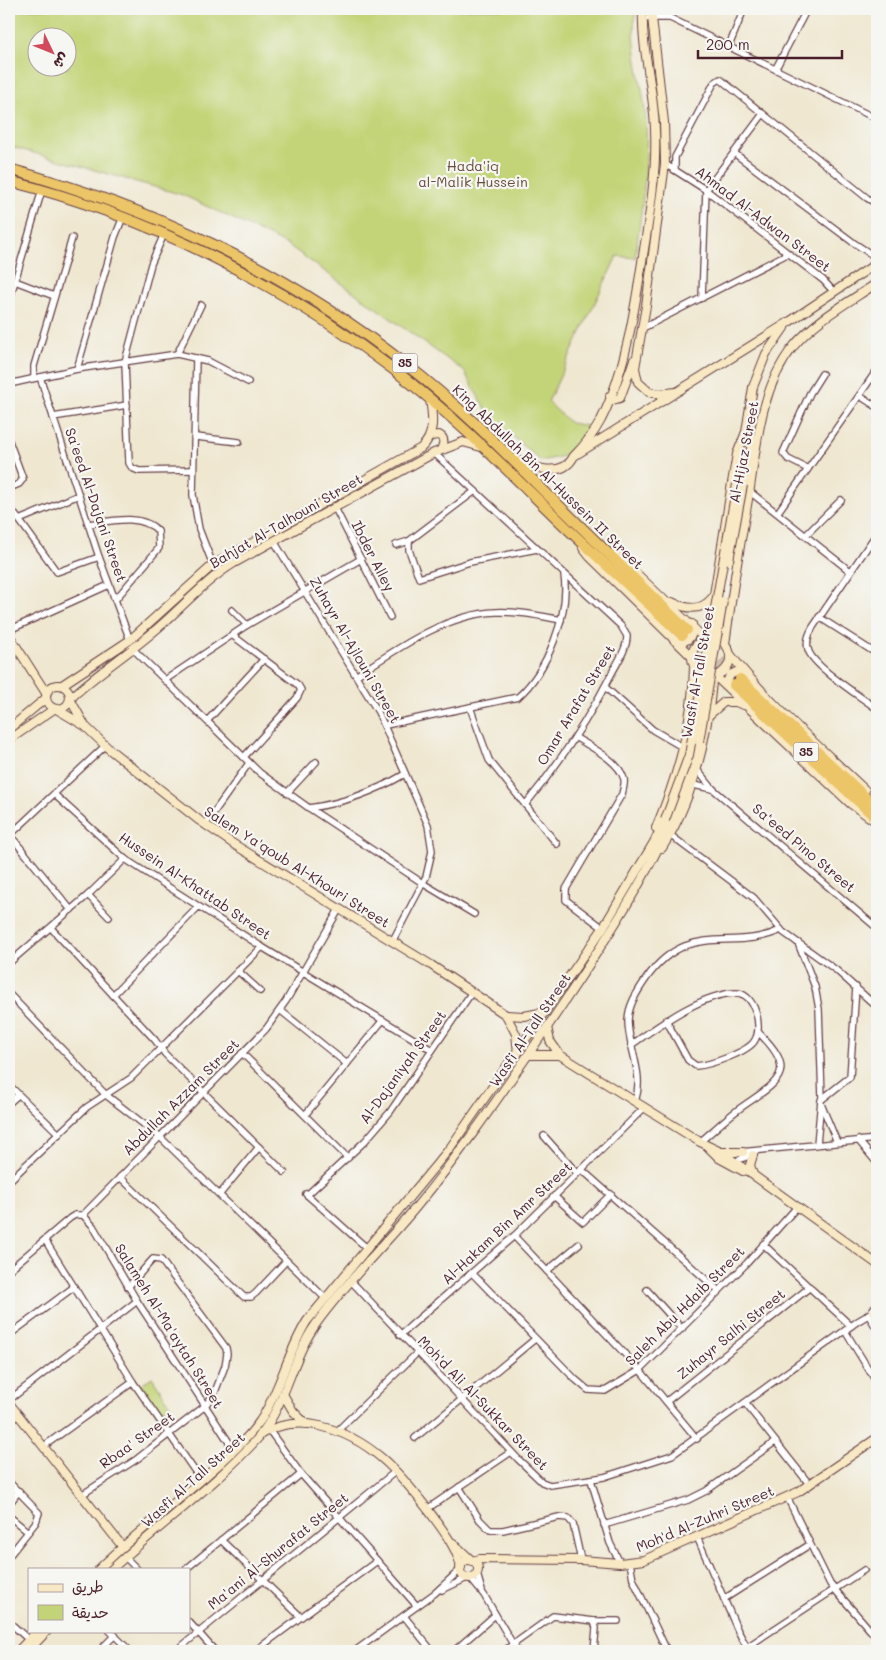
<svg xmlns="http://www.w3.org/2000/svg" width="886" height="1660" font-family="Mali,'Playpen Sans Arabic',sans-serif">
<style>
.green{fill:#c2d477;stroke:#867a51;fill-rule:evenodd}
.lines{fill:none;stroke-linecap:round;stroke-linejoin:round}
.highway-tunnel{stroke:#cebfaf;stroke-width:10;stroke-dasharray:10 5;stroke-linecap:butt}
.street-casing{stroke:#633d44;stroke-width:8}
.secondary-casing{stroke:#633d44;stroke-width:10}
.highway-casing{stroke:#633d44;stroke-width:12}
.street{stroke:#fff;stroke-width:5.5}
.secondary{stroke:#f8e8c3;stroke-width:8}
.highway{stroke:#edc569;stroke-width:10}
.secondary-bridge-casing{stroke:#633d44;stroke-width:10;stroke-linecap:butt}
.secondary-bridge{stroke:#f8e8c3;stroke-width:8}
.labels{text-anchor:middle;stroke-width:4.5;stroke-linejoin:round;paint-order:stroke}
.shield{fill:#f6f6f2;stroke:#7e6067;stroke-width:1}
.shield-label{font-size:12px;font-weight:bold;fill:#4a1f2b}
.park-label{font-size:14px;fill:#684c3e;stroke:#f6f6f2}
.street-label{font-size:14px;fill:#4a1f2b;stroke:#f6f6f2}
</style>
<rect width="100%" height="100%" fill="#f6f6f2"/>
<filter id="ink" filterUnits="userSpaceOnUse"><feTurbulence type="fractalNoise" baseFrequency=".02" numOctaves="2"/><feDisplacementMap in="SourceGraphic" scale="10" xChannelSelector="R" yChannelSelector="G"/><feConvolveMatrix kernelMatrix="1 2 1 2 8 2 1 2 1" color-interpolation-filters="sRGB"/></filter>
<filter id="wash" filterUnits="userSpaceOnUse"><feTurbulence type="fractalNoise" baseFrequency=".0096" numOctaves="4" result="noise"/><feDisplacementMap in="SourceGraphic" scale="20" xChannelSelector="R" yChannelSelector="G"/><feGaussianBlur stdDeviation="1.12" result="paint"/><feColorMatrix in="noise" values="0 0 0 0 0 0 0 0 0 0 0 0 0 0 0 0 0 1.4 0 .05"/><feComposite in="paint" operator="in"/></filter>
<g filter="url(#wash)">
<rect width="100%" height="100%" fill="#efe7d0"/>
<g class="green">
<path d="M9 9H636C629 46 644 84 646 122 649 168 641 213 635 258L617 256 548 402 570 423 588 426 568 455 541 461 489 416 464 371 288 245 183 195 9 146ZM38 38H68V68H38Z"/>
<path d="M152 1377 170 1405 159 1412 158 1416 139 1386Z"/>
</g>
</g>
<g filter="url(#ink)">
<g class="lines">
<g class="highway-tunnel">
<path d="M687 630 740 679"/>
<path d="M682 635 734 685"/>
</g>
<defs>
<g id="street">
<path d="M642 11 664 15 877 119"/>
<path d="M649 18H669"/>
<path d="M729 46 744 9"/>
<path d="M776 68 807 9"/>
<path d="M734 153 854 243 877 258"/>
<path d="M665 164 706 190 823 280 834 292"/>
<path d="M675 169V157L714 83 720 79 867 198 877 204"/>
<path d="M164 234 151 264 125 362 129 463 132 468 139 471 193 470"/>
<path d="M15 281 54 296"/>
<path d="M702 298 706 190 763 114"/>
<path d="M9 301 42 190"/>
<path d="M641 329 787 254"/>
<path d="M177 354 201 305"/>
<path d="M196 358 193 495 199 529 213 565"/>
<path d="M77 369 115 237 123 217"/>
<path d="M40 377 99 557 130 640"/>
<path d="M34 378V366L72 238"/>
<path d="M9 384 77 369 177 354 208 361 248 382"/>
<path d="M860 396 877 407"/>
<path d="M53 417 127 405"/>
<path d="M196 437 239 442"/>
<path d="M9 441 23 479 19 484 9 488"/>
<path d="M434 453 621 626 627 636C627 648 619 660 613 671 589 718 559 764 525 805"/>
<path d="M808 469 788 459 783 453 810 393 822 374"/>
<path d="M749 491 850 571"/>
<path d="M9 506 57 572 99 557"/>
<path d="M334 506 390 617"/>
<path d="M778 512 877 370"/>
<path d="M19 520 79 495"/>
<path d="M89 524C110 521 142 513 158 531L159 548 115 600"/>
<path d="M877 533 813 627C808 635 805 643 809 652 817 669 861 697 877 709"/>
<path d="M806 535 841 500"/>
<path d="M274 541 378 712 428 825 432 851 426 877 392 942"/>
<path d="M409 541V550L419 578 470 562 537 549"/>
<path d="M396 545 409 541 475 491"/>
<path d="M232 610 247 625"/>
<path d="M819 617 877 654"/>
<path d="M9 630 109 585"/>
<path d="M232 635 298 685 301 690 297 698 244 757"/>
<path d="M133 649 260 773 309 808C344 803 376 791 405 774"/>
<path d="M357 675C397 649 446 614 496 612 518 611 540 616 561 620"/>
<path d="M165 680 247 625 361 559"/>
<path d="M605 687 653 730 684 748"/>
<path d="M470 707 489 760 557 844"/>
<path d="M208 720 264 659"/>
<path d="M386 725 518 697C547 671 570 614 564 575"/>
<path d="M575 737C590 747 619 760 624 779 625 783 623 790 622 794L566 889V900L603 928"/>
<path d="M698 771 713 789 877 928"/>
<path d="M693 785 713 789"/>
<path d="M287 793 316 762"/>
<path d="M55 795 125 859 262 947 432 1050"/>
<path d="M309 808 424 884 474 914"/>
<path d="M205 825 249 763"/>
<path d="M10 835 71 910"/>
<path d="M670 835 754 898 783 932 836 970 877 1007"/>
<path d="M9 836 105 746"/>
<path d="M88 895 109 917"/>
<path d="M51 928 155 1040 165 1054 284 1172"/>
<path d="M798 943 815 987 819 1009 822 1098"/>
<path d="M9 963 88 895 125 859"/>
<path d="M238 971 260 991"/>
<path d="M9 994 106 1095 159 1136 326 1299"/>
<path d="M113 995 198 907"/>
<path d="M280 1010 347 1064"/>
<path d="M631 1045C658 1026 702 993 737 993 755 994 763 1027 755 1040 749 1052 710 1065 696 1066L688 1060 666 1020"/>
<path d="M242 1053 348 1158"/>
<path d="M9 1085 59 1134"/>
<path d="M635 1101C645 1074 628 1048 628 1021 628 1006 637 992 646 979 688 919 730 953 781 930"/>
<path d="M9 1103 18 1095"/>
<path d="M821 1104 837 1142"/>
<path d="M305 1115 383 1020"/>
<path d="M544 1136 577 1173"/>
<path d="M858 1140 877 1163"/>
<path d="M700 1142C713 1131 725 1119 739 1109 775 1083 802 1074 758 1032"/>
<path d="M817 1144 821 1100 850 1077 856 987"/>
<path d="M740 1152 877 1139"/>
<path d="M733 1162 754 1154"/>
<path d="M581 1169 719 1291"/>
<path d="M120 1177 244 1297H251L256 1293 286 1261"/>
<path d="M9 1181 87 1107 131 1078 262 947"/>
<path d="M220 1194 259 1147"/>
<path d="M306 1194 368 1249"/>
<path d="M307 1195 365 1141 390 1112 472 992"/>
<path d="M554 1196 583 1222 611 1194"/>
<path d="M83 1215 93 1226 137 1301 234 1450"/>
<path d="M514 1236 640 1370 697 1439"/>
<path d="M45 1240 133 1382 201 1480"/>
<path d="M763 1244 851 1326"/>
<path d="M9 1270 70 1218 75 1215H83L266 1029 286 1001 338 911"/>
<path d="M547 1271 579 1244"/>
<path d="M472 1273 575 1379 588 1390 605 1391 640 1370 747 1263 797 1207"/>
<path d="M352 1282 518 1459 542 1482 550 1485 604 1477 672 1455 858 1321 877 1310"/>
<path d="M647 1290 682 1329"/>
<path d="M871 1312 877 1304"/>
<path d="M868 1314 877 1329"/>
<path d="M845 1331 877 1383"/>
<path d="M9 1335 74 1287"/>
<path d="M400 1335 514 1236 645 1107"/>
<path d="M9 1400 137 1301"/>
<path d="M667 1401 810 1287"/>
<path d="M745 1403 810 1485"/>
<path d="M9 1422 17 1413"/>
<path d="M269 1430 301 1474 417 1606"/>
<path d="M337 1431 418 1352"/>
<path d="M415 1438 535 1339"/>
<path d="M44 1446 133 1382"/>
<path d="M591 1480 610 1543 620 1563"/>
<path d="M9 1482 39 1513 36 1522 9 1556"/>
<path d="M459 1487 480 1520 490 1530H503L559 1517 568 1518 573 1524 581 1560"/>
<path d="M83 1494 137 1459 205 1406 215 1392 225 1366 227 1354 226 1348 161 1260 153 1259 128 1287"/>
<path d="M787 1497 830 1584 877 1638"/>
<path d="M9 1504 19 1491"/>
<path d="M427 1509 511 1452"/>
<path d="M9 1516 28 1532"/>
<path d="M604 1525 688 1500 706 1491 775 1442"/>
<path d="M697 1537 738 1631 749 1651"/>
<path d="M221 1540 301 1617"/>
<path d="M125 1557 137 1569"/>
<path d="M630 1563 633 1579 667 1651"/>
<path d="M186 1569 301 1474"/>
<path d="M477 1574 482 1591"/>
<path d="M470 1578 484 1595 517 1651"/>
<path d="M442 1590 467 1578"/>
<path d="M724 1599 809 1545"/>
<path d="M404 1616 432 1651"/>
<path d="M9 1622 29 1640"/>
<path d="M189 1622 215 1651"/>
<path d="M110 1631 130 1651"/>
<path d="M747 1647 864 1570"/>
<path d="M99 1651 115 1635"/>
<path d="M176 1651 396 1471"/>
<path d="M255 1651 377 1561"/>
<path d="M355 1651 435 1593 461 1569"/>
<path d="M454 1651 495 1615"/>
<path d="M504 1651 553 1616 594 1621H618"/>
<path d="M594 1651 596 1628 594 1621"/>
</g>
<g id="secondary">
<path d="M651 9 664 122 665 164 646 306 635 368 638 382 649 392 659 394 676 392"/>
<path d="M610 396 613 400 620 398 634 360"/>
<path d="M430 436 439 435C445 438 444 444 441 450"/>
<path d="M574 456C585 445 594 433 601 420 625 372 634 314 642 262 649 218 657 174 655 130 654 89 641 49 643 9"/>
<path d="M515 458C531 468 563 479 574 456L789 322 877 263"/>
<path d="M737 484 741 464"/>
<path d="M743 485 753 439"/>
<path d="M583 548 590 557 692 657"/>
<path d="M616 554 705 639"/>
<path d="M672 602C686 609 701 612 712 598"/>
<path d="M9 635 46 693"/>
<circle cx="711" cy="657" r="19"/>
<path d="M707 638 732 483 737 454 746 432 753 387 766 354 784 328"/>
<path d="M675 641C687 644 695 636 692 624"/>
<path d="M725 644C732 593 740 544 749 494 757 444 760 389 793 347 815 320 849 302 877 283"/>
<path d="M730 654C769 704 819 746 865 790"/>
<path d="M715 676 851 804 872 819"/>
<circle cx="58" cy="697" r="12"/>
<path d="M62 685 130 640 213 565 421 448C435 436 433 417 430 400"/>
<path d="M729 689 727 682 730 675 738 671 745 673"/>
<path d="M71 698C96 674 125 656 152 633 180 610 203 582 234 563L434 453 463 442 481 447"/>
<path d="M70 699 84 724"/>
<path d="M58 710 85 726 109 749 200 821 235 845 431 965 506 1015 516 1034 518 1053"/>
<path d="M709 715 724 702H736L743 705"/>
<path d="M9 729 46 698"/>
<path d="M9 740 54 709"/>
<path d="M656 828C678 775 693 723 694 666"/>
<path d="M662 848C694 798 707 741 712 682"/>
<path d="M506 1015 524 1016 545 1012"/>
<path d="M547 1027 550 1041 560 1055 700 1142 721 1152 877 1264"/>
<path d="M528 1055H560"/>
<path d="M707 1146 719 1158 743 1171"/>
<path d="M721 1152H743"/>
<path d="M753 1175 750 1165 753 1155"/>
<path d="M874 1312 877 1314"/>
<path d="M283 1394 293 1411 306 1424"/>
<path d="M9 1403 122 1546"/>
<path d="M261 1434C281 1423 299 1421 320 1426 370 1438 399 1472 429 1511 442 1529 456 1546 461 1567"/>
<path d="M453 1543 471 1560"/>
<circle cx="469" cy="1569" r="9"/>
<path d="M472 1561 480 1559 581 1560 620 1563 644 1560 798 1492 877 1438"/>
<path d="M99 1569C133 1536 170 1507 206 1476 225 1459 245 1442 260 1421 280 1391 287 1353 307 1321L450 1148 603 928 654 842 665 820"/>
<path d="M112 1569C159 1525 216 1485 258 1438 286 1405 291 1359 316 1324 346 1282 384 1246 417 1206 465 1148 507 1085 550 1023 609 935 672 846 699 742"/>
<path d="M18 1651 37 1631"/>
<path d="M28 1651 47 1631"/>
</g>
<g id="highway">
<path d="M9 169C156 209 284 270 404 363 455 402 501 448 546 493 593 539 640 584 687 630"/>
<path d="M9 181C148 216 279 282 393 369 456 417 512 475 570 531 607 566 645 601 682 635"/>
<path d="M740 679 877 808"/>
<path d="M734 685 877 819"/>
</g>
</defs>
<use href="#street" class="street-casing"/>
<use href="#secondary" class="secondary-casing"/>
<use href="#highway" class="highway-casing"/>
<use href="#street" class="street"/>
<use href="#secondary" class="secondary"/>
<use href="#highway" class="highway"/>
<defs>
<g id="secondary-bridge">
<path d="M729 560 743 485"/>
<path d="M699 742 723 601"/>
<path d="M665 820 689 755 737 484"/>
</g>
</defs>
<use href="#secondary-bridge" class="secondary-bridge-casing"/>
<use href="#secondary-bridge" class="secondary-bridge"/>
</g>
</g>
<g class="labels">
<g class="shield">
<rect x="392.5" y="353.5" width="25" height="19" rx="4"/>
<rect x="793.5" y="742.5" width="25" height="19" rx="4"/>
</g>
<g class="shield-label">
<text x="405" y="367">35</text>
<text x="806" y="756">35</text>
</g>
<g class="park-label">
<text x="473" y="171">Hada'iq<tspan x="473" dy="16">al-Malik Hussein</tspan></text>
</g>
<g class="street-label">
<text transform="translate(763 219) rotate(37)" y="5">Ahmad Al-Adwan Street</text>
<text transform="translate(744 452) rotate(-79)" y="5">Al-Hijaz Street</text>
<text transform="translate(548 477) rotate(44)" y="5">King Abdullah Bin Al-Hussein II Street</text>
<text transform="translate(96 505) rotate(71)" y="5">Sa'eed Al-Dajani Street</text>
<text transform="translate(286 521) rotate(-30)" y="5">Bahjat Al-Talhouni Street</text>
<text transform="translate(373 556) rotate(63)" y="5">Ibder Alley</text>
<text transform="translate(355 650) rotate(60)" y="5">Zuhayr Al-Ajlouni Street</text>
<text transform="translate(698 672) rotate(-80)" y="5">Wasfi Al-Tall Street</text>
<text transform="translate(576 705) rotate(-59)" y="5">Omar Arafat Street</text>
<text transform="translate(804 848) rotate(40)" y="5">Sa‘eed Pino Street</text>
<text transform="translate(297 867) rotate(32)" y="5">Salem Ya'qoub Al-Khouri Street</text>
<text transform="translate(195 886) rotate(34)" y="5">Hussein Al-Khattab Street</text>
<text transform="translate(530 1030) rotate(-56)" y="5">Wasfi Al-Tall Street</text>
<text transform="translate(403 1067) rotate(-54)" y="5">Al-Dajaniyah Street</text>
<text transform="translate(181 1097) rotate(-45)" y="5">Abdullah Azzam Street</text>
<text transform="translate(507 1223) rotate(-43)" y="5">Al-Hakam Bin Amr Street</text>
<text transform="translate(685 1306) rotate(-45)" y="5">Saleh Abu Hdaib Street</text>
<text transform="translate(169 1326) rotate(58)" y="5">Salameh Al-Ma'aytah Street</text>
<text transform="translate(731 1334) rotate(-39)" y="5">Zuhayr Salhi Street</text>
<text transform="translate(483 1403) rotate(46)" y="5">Moh'd Ali Al-Sukkar Street</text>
<text transform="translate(137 1440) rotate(-35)" y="5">Rbaa' Street</text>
<text transform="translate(193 1480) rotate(-42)" y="5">Wasfi Al-Tall Street</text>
<text transform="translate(705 1519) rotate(-23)" y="5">Moh'd Al-Zuhri Street</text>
<text transform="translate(278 1551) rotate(-39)" y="5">Ma'ani Al-Shurafat Street</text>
</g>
</g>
<rect width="886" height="1660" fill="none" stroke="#f6f6f2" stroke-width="30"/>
<rect x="28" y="1568" width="162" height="65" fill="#f6f6f2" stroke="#b1a0a2"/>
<rect x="38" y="1584" width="25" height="8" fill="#f8e8c3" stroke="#b1a0a2"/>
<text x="72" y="1592" font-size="15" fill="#4a1f2b">طريق</text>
<rect x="38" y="1605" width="25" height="15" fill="#c2d477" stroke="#b1a0a2"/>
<text x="72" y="1618" font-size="15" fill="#4a1f2b">حديقة</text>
<g transform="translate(52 52) rotate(133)"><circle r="24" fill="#f6f6f2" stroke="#b1a0a2"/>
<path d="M0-4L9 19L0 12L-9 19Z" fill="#d1495b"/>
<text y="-8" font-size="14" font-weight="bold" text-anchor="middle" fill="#4a1f2b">ش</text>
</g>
<path d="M698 50v8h144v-8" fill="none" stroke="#4a1f2b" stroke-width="2.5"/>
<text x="706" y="50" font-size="15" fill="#4a1f2b" stroke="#f6f6f2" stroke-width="4" paint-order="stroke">200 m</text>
</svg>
